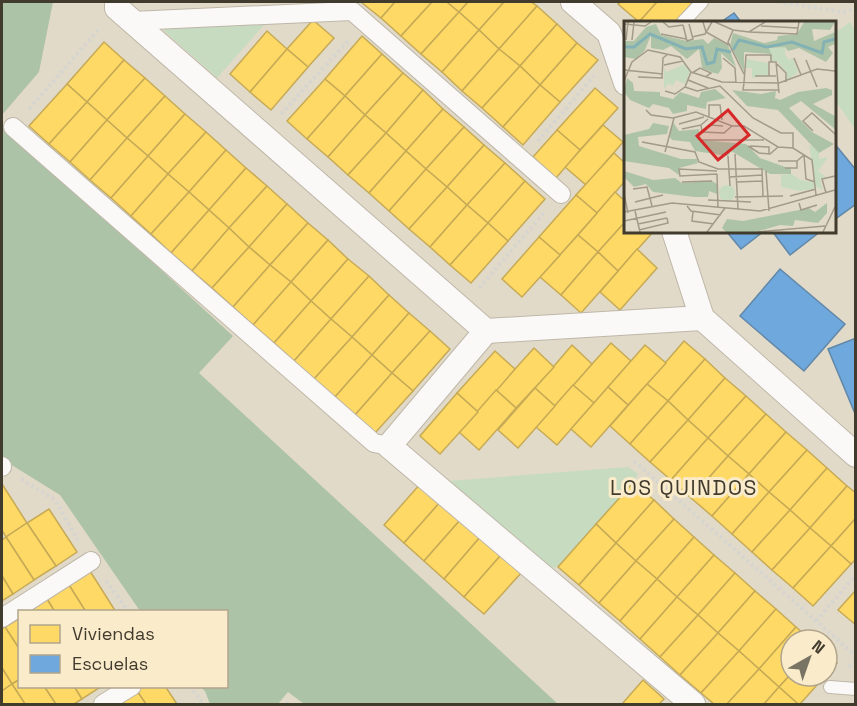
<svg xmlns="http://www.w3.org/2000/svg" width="857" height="706" font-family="'Space Grotesk',sans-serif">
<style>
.green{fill:#c7dbc1}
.forest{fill:#adc3a8}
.homes{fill:#ffd966;stroke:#c6aa55;stroke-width:1.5}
.schools{fill:#6fa8dc;stroke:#6187a8;stroke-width:1.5}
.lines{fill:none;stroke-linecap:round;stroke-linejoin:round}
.service-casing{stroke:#beb7a9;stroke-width:14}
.pedestrian-casing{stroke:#beb7a9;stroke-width:20}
.minor-casing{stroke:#beb7a9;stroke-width:26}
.path{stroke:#d7d5d0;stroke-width:4;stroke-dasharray:3 3;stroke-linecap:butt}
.service{stroke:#fbf9f7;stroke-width:12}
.pedestrian{stroke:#fbf9f7;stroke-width:18}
.minor{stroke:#fbf9f7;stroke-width:24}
.labels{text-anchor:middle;stroke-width:6;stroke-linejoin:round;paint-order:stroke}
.neighbourhood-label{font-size:21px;letter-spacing:1.5px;fill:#413b2e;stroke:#faebcb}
.inset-river{fill:none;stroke:#83b1b4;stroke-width:3}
.inset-road{fill:none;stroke:#a29a8a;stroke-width:1.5}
.view{fill:#d62828;fill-opacity:0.15;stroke:#d62828;stroke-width:3}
.inset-edge{fill:none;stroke:#413b2e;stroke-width:3}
</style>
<rect width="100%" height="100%" fill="#e2dac8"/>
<g class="green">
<path d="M850 22 855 30V129L835 100V33Z"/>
<path d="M264 25 217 78 164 31 166 26Z"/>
<path d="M628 467 638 474 633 483 558 567 549 568 448 481Z"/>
</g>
<g class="forest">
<path d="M2 2H53L39 72 2 115Z"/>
<path d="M2 124 233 336 199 373 558 704H304L288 692 278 704H210L205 691 200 687 226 686V612L140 611 60 495 2 459Z"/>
</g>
<g class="homes">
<path d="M361 2H395L381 18Z"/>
<path d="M395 2H432L401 36 381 18Z"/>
<path d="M432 2H447L459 12 421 54 401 36Z"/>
<path d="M447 2H468L459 12Z"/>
<path d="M468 2H504L479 30 459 12Z"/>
<path d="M504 2H531L537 6 499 49 479 30Z"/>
<path d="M621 2H657L639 22 618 4Z"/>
<path d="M657 2H693L675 22H639Z"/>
<path d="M537 6 557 24 520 66 499 49Z"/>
<path d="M459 12 479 30 442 72 421 54Z"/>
<path d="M313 20 334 38 308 67 287 49Z"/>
<path d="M557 24 577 43 540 85 520 66Z"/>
<path d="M479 30 499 49 462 91 442 72Z"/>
<path d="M267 31 287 49 250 92 230 74Z"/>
<path d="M362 36 382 54 345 96 325 79Z"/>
<path d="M104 42 124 60 87 102 67 84Z"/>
<path d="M577 43 598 60 560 102 540 85Z"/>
<path d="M287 49 308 67 271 110 250 92Z"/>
<path d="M499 49 520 66 482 108 462 91Z"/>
<path d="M382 54 403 73 365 115 345 96Z"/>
<path d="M124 60 145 78 107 120 87 102Z"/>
<path d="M520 66 540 85 503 127 482 108Z"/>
<path d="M403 73 423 90 386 133 365 115Z"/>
<path d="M145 78 165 96 127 138 107 120Z"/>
<path d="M325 79 345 96 307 139 287 121Z"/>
<path d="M67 84 87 102 49 144 29 126Z"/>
<path d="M540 85 560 102 523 145 503 127Z"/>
<path d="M595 88 618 108 580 150 557 130Z"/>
<path d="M423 90 443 109 406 151 386 133Z"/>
<path d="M165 96 185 114 148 156 127 138Z"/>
<path d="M345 96 365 115 328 157 307 139Z"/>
<path d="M87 102 107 120 70 162 49 144Z"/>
<path d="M443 109 464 127 426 169 406 151Z"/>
<path d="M185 114 206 132 168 174 148 156Z"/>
<path d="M365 115 386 133 348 175 328 157Z"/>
<path d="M107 120 127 138 90 180 70 162Z"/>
<path d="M603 125 623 142 586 185 565 167Z"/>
<path d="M464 127 484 145 447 187 426 169Z"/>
<path d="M557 130 580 150 556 178 533 157Z"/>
<path d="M206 132 226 150 189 192 168 174Z"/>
<path d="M386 133 406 151 369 193 348 175Z"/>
<path d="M127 138 148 156 111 198 90 180Z"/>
<path d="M484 145 505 163 467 205 447 187Z"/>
<path d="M226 150 246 168 209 210 189 192Z"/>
<path d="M406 151 426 169 389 211 369 193Z"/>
<path d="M614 153 626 164V180L597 213 576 195Z"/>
<path d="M148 156 168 174 131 216 111 198Z"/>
<path d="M505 163 525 181 488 223 467 205Z"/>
<path d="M246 168 267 186 229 228 209 210Z"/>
<path d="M426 169 447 187 409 229 389 211Z"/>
<path d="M168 174 189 192 151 234 131 216Z"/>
<path d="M525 181 545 199 508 241 488 223Z"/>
<path d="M267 186 287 204 249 247 229 228Z"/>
<path d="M447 187 467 205 430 247 409 229Z"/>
<path d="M189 192 209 210 171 253 151 234Z"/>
<path d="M615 192 626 202V221L598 252 578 235Z"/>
<path d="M576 195 597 213 560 255 539 237Z"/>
<path d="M287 204 308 223 270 265 249 247Z"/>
<path d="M467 205 488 223 450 265 430 247Z"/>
<path d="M209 210 229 228 192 271 171 253Z"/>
<path d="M626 221V231H654L618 271 598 252Z"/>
<path d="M308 223 328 240 291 282 270 265Z"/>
<path d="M488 223 508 241 471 283 450 265Z"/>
<path d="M229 228 249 247 212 288 192 271Z"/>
<path d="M578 235 598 252 561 295 540 277Z"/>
<path d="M539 237 560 255 522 297 502 279Z"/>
<path d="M328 240 348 259 311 301 291 282Z"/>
<path d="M249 247 270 265 233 307 212 288Z"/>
<path d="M637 249 657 268 620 310 600 292Z"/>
<path d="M598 252 618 271 581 313 561 295Z"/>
<path d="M348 259 369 276 331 319 311 301Z"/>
<path d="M270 265 291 282 253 325 233 307Z"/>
<path d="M369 276 389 295 352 337 331 319Z"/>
<path d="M291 282 311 301 274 343 253 325Z"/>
<path d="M389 295 409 313 372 355 352 337Z"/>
<path d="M311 301 331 319 294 361 274 343Z"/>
<path d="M409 313 430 331 392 373 372 355Z"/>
<path d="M331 319 352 337 314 379 294 361Z"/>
<path d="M430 331 450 349 413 391 392 373Z"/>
<path d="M352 337 372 355 335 397 314 379Z"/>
<path d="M684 341 705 359 668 401 647 384Z"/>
<path d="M611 343 631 361 594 403 573 385Z"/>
<path d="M572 345 592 364 555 406 535 388Z"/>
<path d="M645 345 666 363 628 405 608 387Z"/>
<path d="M534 348 554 367 516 408 496 390Z"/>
<path d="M495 351 515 369 478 412 457 393Z"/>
<path d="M372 355 392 373 355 415 335 397Z"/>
<path d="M705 359 725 378 688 420 668 401Z"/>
<path d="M392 373 413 391 375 433 355 415Z"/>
<path d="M725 378 746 396 708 438 688 420Z"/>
<path d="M647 384 668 401 630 444 610 426Z"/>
<path d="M573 385 594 403 557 445 536 427Z"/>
<path d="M608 387 628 405 591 447 571 429Z"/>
<path d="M535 388 555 406 518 448 498 430Z"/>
<path d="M496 390 516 408 479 450 459 432Z"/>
<path d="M457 393 478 412 440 454 420 436Z"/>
<path d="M746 396 766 414 728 456 708 438Z"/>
<path d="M668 401 688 420 650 462 630 444Z"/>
<path d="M766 414 786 432 749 474 728 456Z"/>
<path d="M688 420 708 438 671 480 650 462Z"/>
<path d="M786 432 807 450 769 492 749 474Z"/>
<path d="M708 438 728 456 691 498 671 480Z"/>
<path d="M807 450 827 468 790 510 769 492Z"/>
<path d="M728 456 749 474 712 516 691 498Z"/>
<path d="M827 468 847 486 810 528 790 510Z"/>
<path d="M749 474 769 492 732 534 712 516Z"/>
<path d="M421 483 441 501 404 543 384 525Z"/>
<path d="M633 483 654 500 616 543 596 524Z"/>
<path d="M2 484 27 523 6 537 2 530Z"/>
<path d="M847 486 856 493V518L831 546 810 528Z"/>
<path d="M769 492 790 510 752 552 732 534Z"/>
<path d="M654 500 674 519 636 561 616 543Z"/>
<path d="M441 501 461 519 424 561 404 543Z"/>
<path d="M49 509 77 552 56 566 27 523Z"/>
<path d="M790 510 810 528 772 570 752 552Z"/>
<path d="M856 518V559L851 564 831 546Z"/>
<path d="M461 519 481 536 444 579 424 561Z"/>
<path d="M674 519 694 537 657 579 636 561Z"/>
<path d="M27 523 56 566 34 580 6 537Z"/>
<path d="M596 524 616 543 579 585 558 567Z"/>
<path d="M810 528 831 546 793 588 772 570Z"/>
<path d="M481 536 501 555 464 597 444 579Z"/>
<path d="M6 537 34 580 13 594 2 576V540Z"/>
<path d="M694 537 714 555 677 597 657 579Z"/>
<path d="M616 543 636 561 599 603 579 585Z"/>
<path d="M831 546 851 564 813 606 793 588Z"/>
<path d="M501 555 522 572 484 614 464 597Z"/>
<path d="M714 555 735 573 698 615 677 597Z"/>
<path d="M636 561 657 579 620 621 599 603Z"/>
<path d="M90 571 116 612H86L69 585Z"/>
<path d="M735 573 755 591 718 633 698 615Z"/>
<path d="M2 576 13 594 2 601Z"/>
<path d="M657 579 677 597 640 639 620 621Z"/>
<path d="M69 585 86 612H55L47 599Z"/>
<path d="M856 590V625L838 610Z"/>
<path d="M755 591 776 609 739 651 718 633Z"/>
<path d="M677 597 698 615 660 657 640 639Z"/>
<path d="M47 599 55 612H29Z"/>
<path d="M776 609 796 627 759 669 739 651Z"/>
<path d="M698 615 718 633 680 675 660 657Z"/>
<path d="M20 618V650L5 627Z"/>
<path d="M5 627 20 650V679L12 684 2 668V629Z"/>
<path d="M796 627 811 640H791V674L779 687 759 669Z"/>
<path d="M718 633 739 651 701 693 680 675Z"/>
<path d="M739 651 759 669 727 704H714L701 693Z"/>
<path d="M827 654 837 663 827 674Z"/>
<path d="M2 668 12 684 2 691Z"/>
<path d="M759 669 779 687 764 704H727Z"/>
<path d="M791 674V676H825L800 704H798L779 687Z"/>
<path d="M20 679V686H44L56 704H25L12 684Z"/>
<path d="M643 680 664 699 659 704H622Z"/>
<path d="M12 684 25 704H2V691Z"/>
<path d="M44 686H74L82 699 74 704H56Z"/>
<path d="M74 686H102L82 699Z"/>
<path d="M144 686H165L177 704H146L137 691Z"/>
<path d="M779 687 798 704H764Z"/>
<path d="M137 691 146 704H116Z"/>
</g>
<g class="schools">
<path d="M734 13 741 22H721Z"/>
<path d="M834 143 856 170V204L834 220Z"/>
<path d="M726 231H764L741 249Z"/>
<path d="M772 231H821L790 255Z"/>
<path d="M780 269 845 324 804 371 740 316Z"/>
<path d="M856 338V416L828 349Z"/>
</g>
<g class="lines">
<defs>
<g id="service">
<path d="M683 22 702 2"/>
<path d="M830 687 856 689"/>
</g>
<g id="pedestrian">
<path d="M132 21 352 11 561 194"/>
<path d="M13 127 374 443 389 446"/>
<path d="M2 467V466"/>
<path d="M2 618 91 561"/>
<path d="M103 704 132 686"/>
</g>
<g id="minor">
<path d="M117 2V8L486 331 702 318"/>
<path d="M573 2 609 33 626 83"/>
<path d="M674 231 702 318 856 455"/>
<path d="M486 331 389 446 693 704"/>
</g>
</defs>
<use href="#service" class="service-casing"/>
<use href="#pedestrian" class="pedestrian-casing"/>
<use href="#minor" class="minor-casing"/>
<g class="path">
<path d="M778 2 844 12 856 9"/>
<path d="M29 109 99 29"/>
<path d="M281 114 349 40"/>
<path d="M538 141 594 76"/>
<path d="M479 288 545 212"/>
<path d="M634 461 856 656"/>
<path d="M21 479 55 500 78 540"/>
<path d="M106 581 129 612"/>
<path d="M816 621 856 575"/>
<path d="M849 667 856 660"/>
<path d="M189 686 200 699 203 704"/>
<path d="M287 704 289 702"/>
</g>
<use href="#service" class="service"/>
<use href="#pedestrian" class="pedestrian"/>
<use href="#minor" class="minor"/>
</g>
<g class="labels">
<g class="neighbourhood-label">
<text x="684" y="495">LOS QUINDOS</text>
</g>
</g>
<g transform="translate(624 21)">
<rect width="212" height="212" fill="#e2dac8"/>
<path d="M161 26V33L165 39 169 37 174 51 163 60V52L153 40H147L144 27ZM122 38 144 42 145 54 128 57V47H121ZM61 43 66 51 61 63 52 59 49 65 44 63 40 68V47L42 51ZM185 124 195 129V138L204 136 194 150 202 156 196 158 199 169 192 166ZM168 153 176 159 190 161V168L176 170 157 166V154ZM95 172a8 8 0 1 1 16 0a8 8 0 1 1-16 0Z" fill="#c7dbc1"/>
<path d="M180 1H211L206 9 188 8 190 20 211 11V23L204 26 209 32 202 41 175 27 164 30 161 26 145 27 147 33 120 31V50L106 24 109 12 140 22 153 19 154 15 173 13ZM32 3 37 14 63 20 79 18 84 23 90 17 104 24 112 46 97 32 98 47 94 53 87 51 78 47 75 28 63 38 47 25 39 29 27 27V14L21 29 12 38 0 36V20H10L22 6ZM3 57 9 62 10 70 36 71V75L49 78 56 71 75 77 77 71 91 68 102 77 83 81 82 88 63 84V90L49 93 45 87 29 83 25 87 6 79 0 71ZM202 67 208 69V74L189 83 211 95V108L177 80 165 87 188 111 210 123 195 132 154 89 123 85 108 69 137 73 152 70 151 77 156 79 174 71ZM49 101 55 110 75 108 77 119 122 123 136 137 167 148V153H146L107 130 104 135 71 130 66 121 48 119 45 115ZM29 102 45 105 43 113 14 116 15 125 57 138H73L74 142 55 147V154L45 147 0 140V114L25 108ZM0 150 29 159 51 157 58 162 88 160 93 163V173L85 170 84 176H70L29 171 22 163 10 166 0 156ZM203 182V192L194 202 171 199 169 205 156 204 132 211H102L98 207 103 198 119 200 185 187 191 191Z" fill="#adc3a8"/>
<path class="inset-river" d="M0 26H10L26 13 62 28 78 26 83 43 90 41 93 28 107 31M109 29 115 19 143 26 168 21 198 32 200 21 211 18"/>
<path class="inset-road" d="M39 1 45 6 59 4M79 1 82 11 105 24M91 1 109 9 125 11 141 1M0 3 21 5 27 1M59 4 63 20 69 18 65 3M137 5 174 7M109 9 104 21 120 53M125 11 173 13 175 1M37 13 62 18M68 16 81 13 88 1M2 19 4 1M8 19 10 1M99 37 111 47 112 62M170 37 177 54M182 39 193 66M153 43 162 52V61M40 44 59 40M0 49 39 53M67 51 98 61 155 62 193 48 211 50M68 52 76 47 87 52 81 56M131 55H152M145 55V41H152L155 72M14 56 39 57M38 57 39 37 44 33M64 59 84 67M0 60 8 41 24 29 56 36 67 51 61 66 73 70 96 65 129 97 157 112H169V127M120 62 122 34H147V41M120 62 119 69H155M41 70 51 73 61 66M22 89 27 94 49 97 72 91 108 105H120L154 126 169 127 188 139 192 174M85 97V84H96L98 99M84 98 77 104 78 111 100 112 108 105M55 103 80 96M58 108 77 104M80 110 86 104 99 105M189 110 179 100 188 92 211 113M78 119H140M18 121 71 131 75 141 94 148H138L139 176M124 125 135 132 146 133 154 126M126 125 145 126V133M41 131 50 97M111 133 114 188M180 134 182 158 191 161M104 135 106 165M154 140H173M161 147H173V140L180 134M93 150 55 148 56 155 93 153M142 150 145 190M93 153 94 187M106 156 138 154M58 161 88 160M113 161 138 160M9 168 23 166 28 185M202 172 198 158 211 155M0 173 4 192M166 175 192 168M111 176 159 175M84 179 127 181M11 181 39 174M175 182 177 189 193 184M63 185 67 190 97 194M11 190 16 211M0 191 48 182 136 190 211 169M69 191 68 200 90 203M0 200 42 191M14 203 43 197M15 209 44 202 43 197M83 211 101 187M133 211 201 205M199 211 211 186"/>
<path class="view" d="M104 89 125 114 94 139 73 115Z"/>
<rect width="212" height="212" class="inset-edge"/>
</g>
<rect width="857" height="706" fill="none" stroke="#413b2e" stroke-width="6"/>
<rect x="18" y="610" width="210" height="78" fill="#faebcb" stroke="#b0a58c" stroke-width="1.5"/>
<rect x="30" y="625" width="30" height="18" fill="#ffd966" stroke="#b0a58c" stroke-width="1.5"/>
<text x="72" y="640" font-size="18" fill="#413b2e">Viviendas</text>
<rect x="30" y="655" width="30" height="18" fill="#6fa8dc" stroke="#b0a58c" stroke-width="1.5"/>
<text x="72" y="670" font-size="18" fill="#413b2e">Escuelas</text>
<g transform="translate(809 658) rotate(40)"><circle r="28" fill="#faebcb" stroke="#b0a58c" stroke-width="1.5"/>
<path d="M0-4.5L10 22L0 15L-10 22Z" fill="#797364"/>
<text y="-9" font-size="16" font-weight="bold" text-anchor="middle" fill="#413b2e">N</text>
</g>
</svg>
